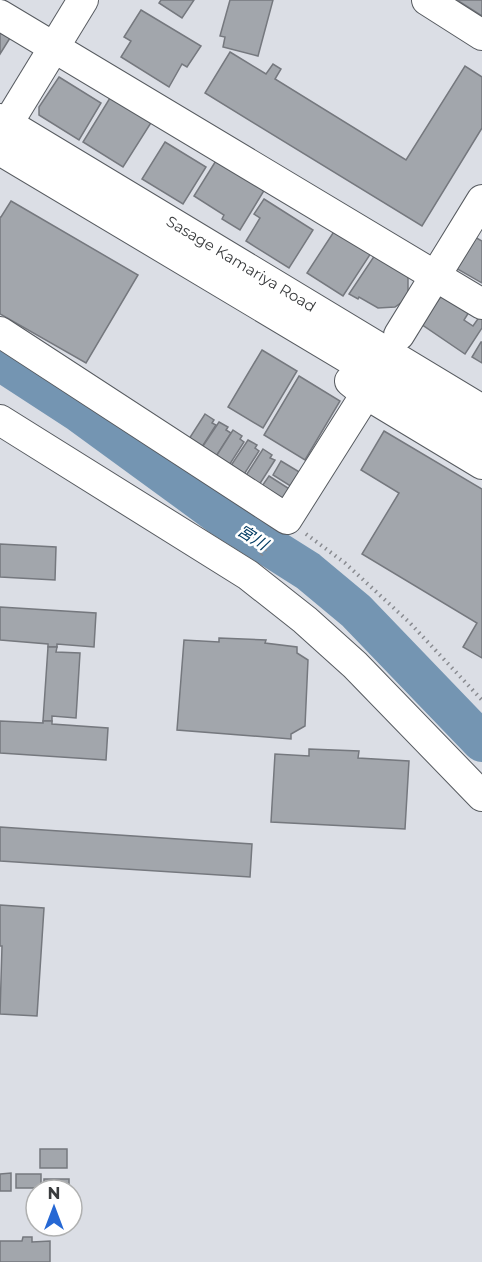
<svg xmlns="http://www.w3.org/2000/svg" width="482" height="1262" font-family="Montserrat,'Noto Sans JP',sans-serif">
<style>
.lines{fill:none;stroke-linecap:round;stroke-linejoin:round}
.river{stroke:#7495b2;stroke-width:40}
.building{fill:#a2a6ac;stroke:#75787e;stroke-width:1.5}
.minor-casing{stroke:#575b60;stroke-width:32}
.path{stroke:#898b90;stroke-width:4;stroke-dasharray:1.5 4.5;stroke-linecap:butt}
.minor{stroke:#fff;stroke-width:30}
.labels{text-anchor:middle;stroke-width:5;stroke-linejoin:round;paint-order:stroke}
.street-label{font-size:15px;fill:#393b3d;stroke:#fff}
.water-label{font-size:16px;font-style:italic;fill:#003a61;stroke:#fff}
</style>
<rect width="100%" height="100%" fill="#dbdee5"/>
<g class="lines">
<path class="river" d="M0 361 80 413 221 516 308 571 356 611 482 742"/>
</g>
<g class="building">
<path d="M161 0H194L182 18 159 3Z"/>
<path d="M230 0H273L258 56 223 47 225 37 220 36Z"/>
<path d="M457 0H482V16Z"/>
<path d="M141 10 201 46 187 67 182 64 169 87 121 57 131 41 124 37Z"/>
<path d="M0 33 10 38 0 54Z"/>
<path d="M230 52 266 74 273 64 281 69 275 79 406 160 465 66 482 77V128L422 226 205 93Z"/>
<path d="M59 77 101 103 79 140 39 115V107Z"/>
<path d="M113 93 154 118 123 167 83 142Z"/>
<path d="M165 142 206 167 183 204 142 179Z"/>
<path d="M217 159 265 189 240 230 222 219 224 215 194 196Z"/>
<path d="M264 199 313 230 289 268 246 241 260 218 254 214Z"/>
<path d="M11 201 138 275 86 363 0 314V217H1Z"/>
<path d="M335 230 371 253 343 296 307 273Z"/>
<path d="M473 236 482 241V283L454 267Z"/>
<path d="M377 252 408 271V293L402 302 395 307 378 308 359 297 358 299 349 294Z"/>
<path d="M442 295 469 312 464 320 473 326 480 316 482 318V328L465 354 421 324Z"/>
<path d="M481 342H482V363L472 357Z"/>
<path d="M262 350 297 371 263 428 228 407Z"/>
<path d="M299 376 340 401 305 460 264 435Z"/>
<path d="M205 414 214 420 212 423 216 425 200 450 187 442Z"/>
<path d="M219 422 228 427 226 430 231 433 215 458 201 449Z"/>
<path d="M233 430 242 436 240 439 244 442 228 467 215 458Z"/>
<path d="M384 431 482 489V658L463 647 477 623 362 554 399 493 361 470Z"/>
<path d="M248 440 257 445 255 448 259 451 243 476 230 467Z"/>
<path d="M263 449 272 455 270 458 275 460 259 485 245 477Z"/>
<path d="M281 461 301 473 292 487 273 475Z"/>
<path d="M269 476 291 490 284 501 260 489Z"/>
<path d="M0 544 56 547 55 580 0 577Z"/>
<path d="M0 607 96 613 94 647 57 644V647H48V644L0 640Z"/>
<path d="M219 638 266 640 265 643 297 647V653L308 660 305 726 291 734V739L177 730 184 640 219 642Z"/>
<path d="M48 647H57L56 652 80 653 76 718 52 716V721H43Z"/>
<path d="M0 721 43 723V721H52V724L108 728 106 760 0 753Z"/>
<path d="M309 749 359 751 358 758 409 761 405 829 271 822 275 754 309 756Z"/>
<path d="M0 827 252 844 250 877 0 861Z"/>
<path d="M0 905 44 908 37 1016 0 1014 2 946H0Z"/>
<rect x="40" y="1149" width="27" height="19"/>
<path d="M11 1173V1191H0V1174Z"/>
<rect x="16" y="1174" width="25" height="14"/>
<rect x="44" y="1179" width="25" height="11"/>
<path d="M23 1237H32V1242L50 1241V1262H0V1241H22Z"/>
</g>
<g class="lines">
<defs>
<g id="minor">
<path d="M427 0 482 35"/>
<path d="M0 15 482 304"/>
<path d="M0 119 482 410"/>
<path d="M0 136 83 0"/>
<path d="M0 150 482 438"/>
<path d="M0 332 287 519 366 394"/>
<path d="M399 335 482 200"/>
<path d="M350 381 366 394 482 464"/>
<path d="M0 420 248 575 305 620 355 665 482 796"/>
</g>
</defs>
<use href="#minor" class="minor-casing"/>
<g class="path">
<path d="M306 534 345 563 410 623 482 700"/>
<path d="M261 555 273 539"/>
</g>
<use href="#minor" class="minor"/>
</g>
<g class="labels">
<g class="street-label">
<text transform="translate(241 264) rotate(31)" y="5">Sasage Kamariya Road</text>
</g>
<g class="water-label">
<text transform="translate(253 537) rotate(32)" y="6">宮川</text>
</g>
</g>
<g transform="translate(54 1208)"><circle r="28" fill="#ffffff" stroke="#b0b1b1" stroke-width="1.5"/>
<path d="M0-4.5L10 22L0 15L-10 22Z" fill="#2668d4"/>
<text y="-9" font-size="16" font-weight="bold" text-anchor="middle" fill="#393b3d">N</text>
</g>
</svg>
